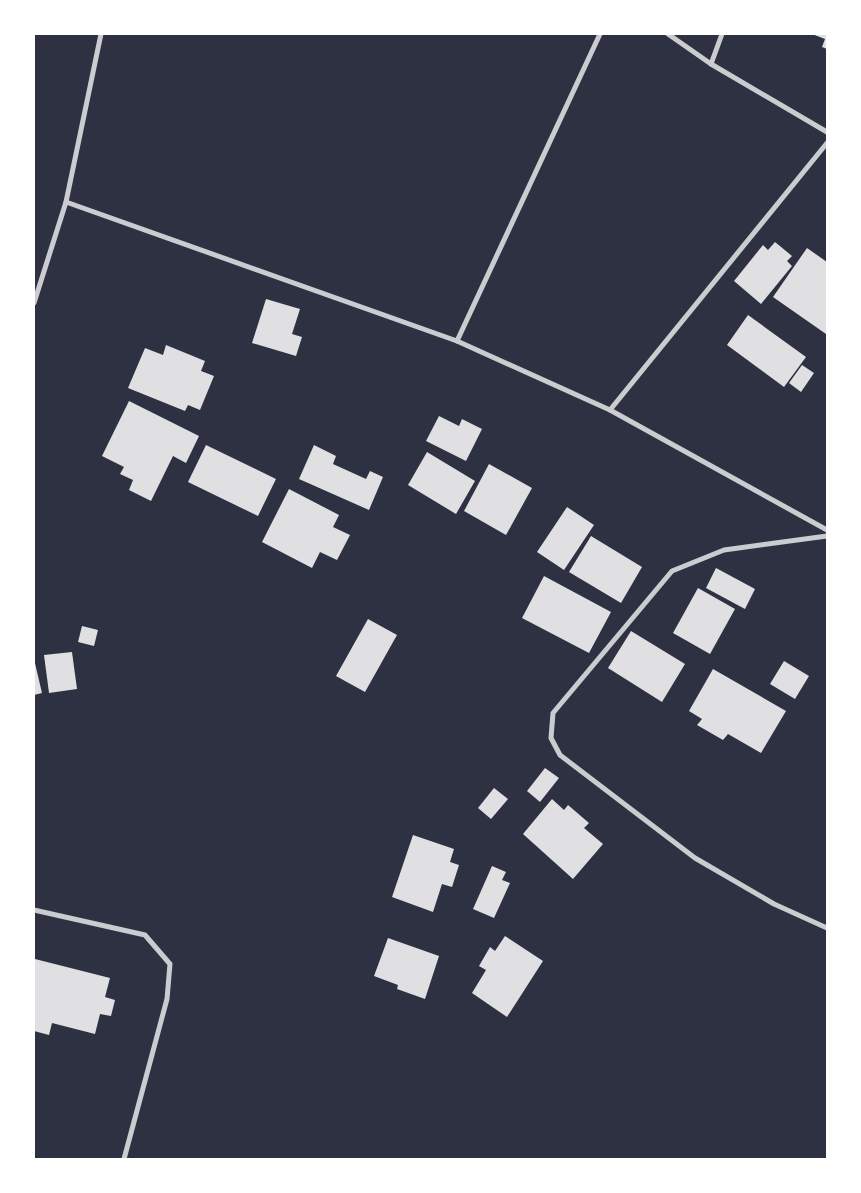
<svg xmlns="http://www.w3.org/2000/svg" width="861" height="1193" font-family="Helvetica,sans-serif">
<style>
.building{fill:#e0e0e3}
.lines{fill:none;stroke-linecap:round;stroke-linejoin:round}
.minor{stroke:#caccd0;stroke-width:5}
</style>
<rect width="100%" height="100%" fill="#2d3142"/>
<g class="building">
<path d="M812 34H827V49L822 47 825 39Z"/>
<path d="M775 242 792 256 787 261 792 266 761 304 734 281 763 245 768 250Z"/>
<path d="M807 248 827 262 826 334 773 297Z"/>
<path d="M266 299 300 309 292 334 302 337 296 356 252 343Z"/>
<path d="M748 315 806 357 784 387 727 345Z"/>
<path d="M166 345 205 361 201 371 214 376 200 410 188 405 185 411 128 388 145 348 163 355Z"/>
<path d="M802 365 814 373 801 392 789 383Z"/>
<path d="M129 401 199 436 186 463 173 456 151 501 129 490 133 480 120 474 124 467 102 456Z"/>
<path d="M439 416 459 426 462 419 482 429 466 461 426 441Z"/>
<path d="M206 445 276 479 258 516 188 482Z"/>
<path d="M314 445 336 456 333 464 366 479 370 471 383 477 369 510 299 479Z"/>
<path d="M427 452 475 481 456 514 408 485Z"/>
<path d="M489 464 532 488 506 535 464 511Z"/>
<path d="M289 489 339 515 333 527 350 535 337 560 320 552 312 568 262 542Z"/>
<path d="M567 507 594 525 564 570 537 552Z"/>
<path d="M591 536 642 567 621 603 569 572Z"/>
<path d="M716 568 755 589 745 609 706 588Z"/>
<path d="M544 576 611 612 589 653 522 618Z"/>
<path d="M698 588 735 609 710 654 673 633Z"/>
<path d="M368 619 397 635 365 692 336 676Z"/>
<path d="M82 626 98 630 94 646 78 642Z"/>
<path d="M631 631 685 664 662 702 608 668Z"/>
<path d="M72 652 77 689 49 693 44 655Z"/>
<path d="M34 659 42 693 34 695Z"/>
<path d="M784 661 809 676 795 699 770 684Z"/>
<path d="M713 669 786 711 761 753 728 734 723 740 697 725 702 719 689 711Z"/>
<path d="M545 768 559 778 540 802 527 791Z"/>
<path d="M494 788 508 799 491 819 478 808Z"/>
<path d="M552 799 564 810 568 805 589 823 584 828 603 844 573 879 523 834Z"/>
<path d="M413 835 454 849 450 862 459 865 452 887 442 884 433 912 392 897Z"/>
<path d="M492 866 506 872 502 880 510 883 494 918 473 909Z"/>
<path d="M505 936 543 961 507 1017 472 993 486 970 479 966 490 947 495 951Z"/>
<path d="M388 938 439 956 425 999 397 989 398 985 374 976Z"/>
<path d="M35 959 110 978 105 997 115 1000 111 1016 100 1014 95 1034 52 1023 49 1035 34 1031V966Z"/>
</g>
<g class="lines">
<g class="minor">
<path d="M668 34 711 64 827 132"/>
<path d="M711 64 722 34"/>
<path d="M66 202 457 341 610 410 827 530"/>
<path d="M34 303 66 202 101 34"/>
<path d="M457 341 600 34"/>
<path d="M610 410 827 143"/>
<path d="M827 536 724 550 672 571 553 713 551 738 560 755 695 858 774 904 827 928"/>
<path d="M34 910 145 935 170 964 167 999 124 1159"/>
</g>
</g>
<rect width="861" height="1193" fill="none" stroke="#ffffff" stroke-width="70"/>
</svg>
